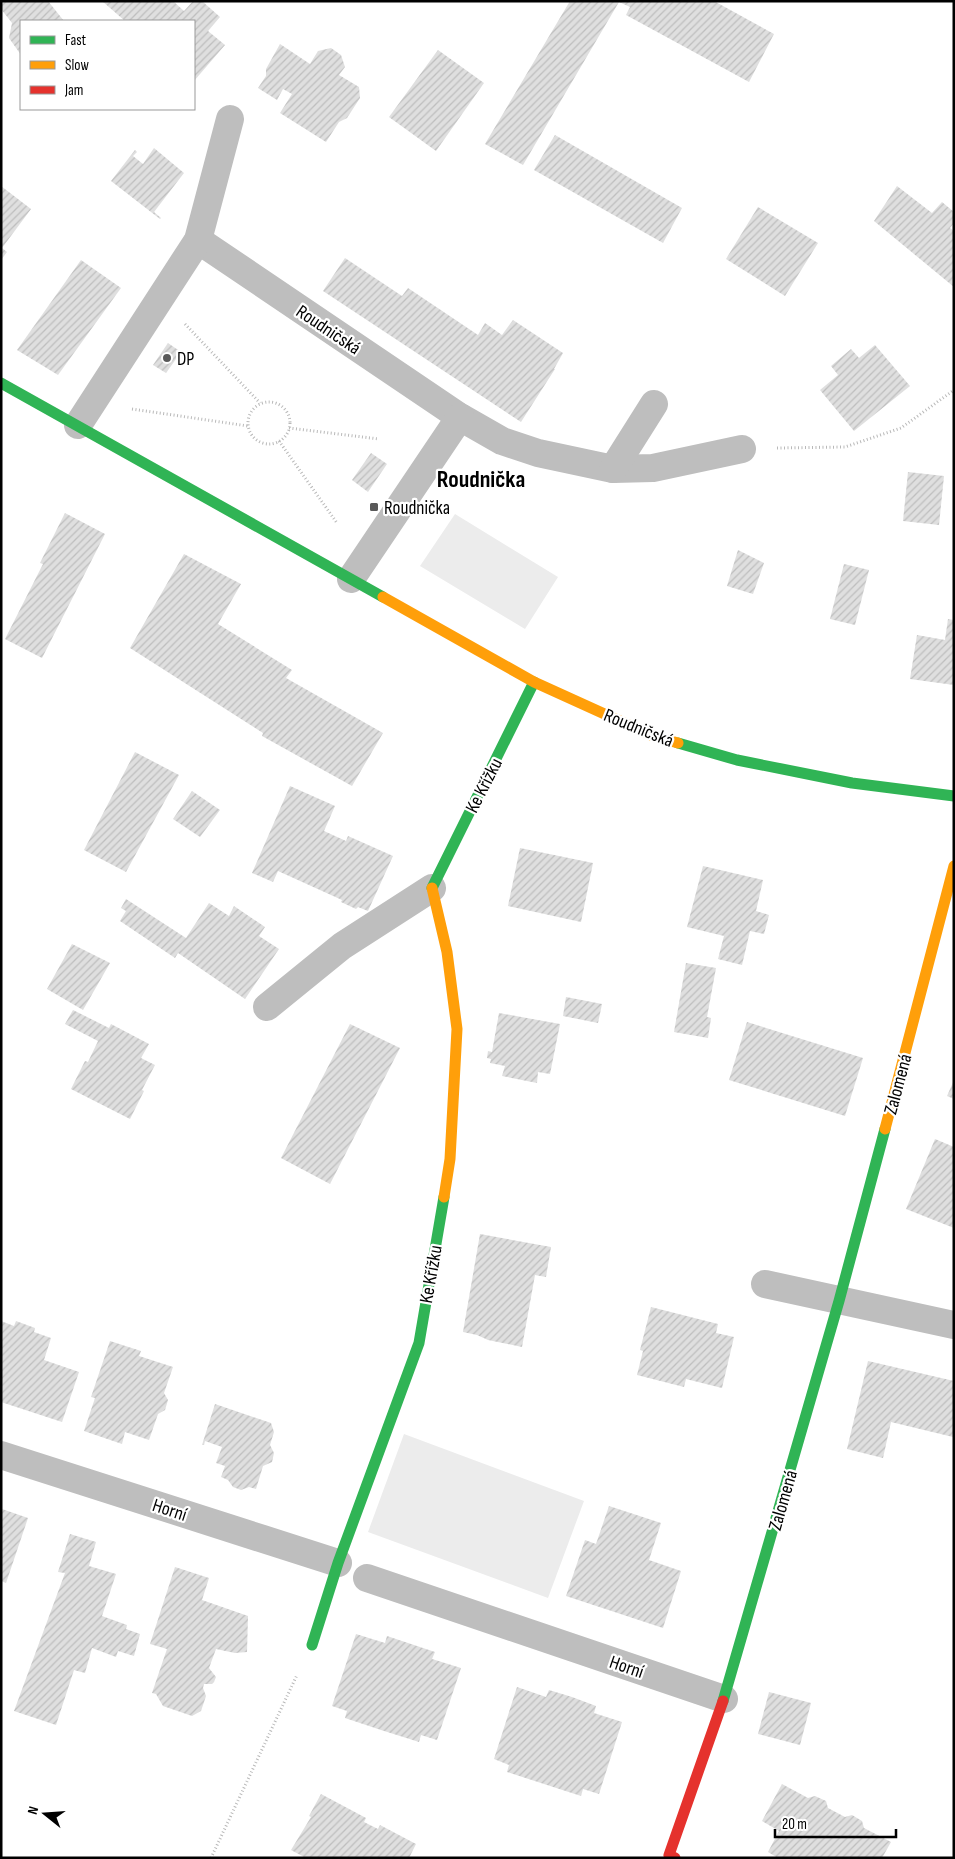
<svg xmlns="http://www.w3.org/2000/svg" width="955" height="1859" font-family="'Sofia Sans Condensed',sans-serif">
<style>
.grass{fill:#ececec}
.building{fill:url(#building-hatch)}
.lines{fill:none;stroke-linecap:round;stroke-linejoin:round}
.path{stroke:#b9b9b9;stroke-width:3;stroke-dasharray:1 2.5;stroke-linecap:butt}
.street{stroke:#bebebe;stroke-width:28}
.fast{stroke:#30b455;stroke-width:11}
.slow{stroke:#ff9f0a;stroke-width:11}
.jam{stroke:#e5322d;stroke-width:11}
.poi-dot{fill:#595959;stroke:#fff;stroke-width:2}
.labels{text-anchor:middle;stroke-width:4.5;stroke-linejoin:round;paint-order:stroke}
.street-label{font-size:19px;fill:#000;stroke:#fff}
.poi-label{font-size:19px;fill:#000;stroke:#fff;text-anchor:start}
.district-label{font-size:24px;font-weight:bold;fill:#000;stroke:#fff}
</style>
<defs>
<pattern id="building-hatch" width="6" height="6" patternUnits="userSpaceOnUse" patternTransform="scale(1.25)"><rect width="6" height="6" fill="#dfdfdf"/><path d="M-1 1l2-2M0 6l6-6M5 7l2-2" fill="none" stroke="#bebebe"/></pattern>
</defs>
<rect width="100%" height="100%" fill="#fff"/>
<g class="grass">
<path d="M455 514 558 577 525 629 420 566Z"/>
<path d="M404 1434 584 1501 548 1598 368 1532Z"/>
</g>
<g class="building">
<path d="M1 1H48L64 21H21V55L9 38 12 23 1 9Z"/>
<path d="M102 1H173L184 11 193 1H202L220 17 208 31 225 45 194 81V21H125Z"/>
<path d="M570 1H714L774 34 749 82 626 15 630 7 619 2 523 165 485 144Z"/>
<path d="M280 44 310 64 318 51 331 48 341 55 345 67 339 75 359 87 360 98 347 118 339 122 326 142 280 113 292 94 283 89 277 100 258 88 266 76V69Z"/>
<path d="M438 50 484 83 436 151 389 117Z"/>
<path d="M555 135 682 208 663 243 534 170Z"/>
<path d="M154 148 184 173 154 212 161 218 160 219 111 181 135 150 137 152 133 156 143 164Z"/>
<path d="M1 186 31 209 2 248 7 252 1 260Z"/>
<path d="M897 186 932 213 942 202 954 212V223L950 228 954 231V287L874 221Z"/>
<path d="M758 207 818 243 785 296 726 259Z"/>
<path d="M345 258 402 296 408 288 478 335 485 323 502 335 513 320 563 353 554 369H555L521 422 323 291Z"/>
<path d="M81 260 121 288 58 375 17 350Z"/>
<path d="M168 343 181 352 166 373 153 365Z"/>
<path d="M875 345 910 386 854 431 820 390 838 375 831 366 851 349 859 358Z"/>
<path d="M371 453 387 464 368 492 352 480Z"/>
<path d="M908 472 944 476 939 525 903 521Z"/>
<path d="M65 513 105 534 42 658 5 639 43 564 40 563Z"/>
<path d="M738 550 764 563 753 594 727 586Z"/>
<path d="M184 554 241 584 218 624 292 670 286 678 383 733 352 786 262 736 263 733 130 648Z"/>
<path d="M844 564 869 570 855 625 830 619Z"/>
<path d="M948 619 954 620V685L910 679 917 635 945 640Z"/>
<path d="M135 752 179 775 126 872 84 850Z"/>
<path d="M290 786 335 806 324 831 346 841 348 836 393 856 368 911 358 907 356 909 341 902 342 900 278 871 273 882 252 873Z"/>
<path d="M192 791 220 810 200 837 173 819Z"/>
<path d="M520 848 593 863 581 922 508 906Z"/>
<path d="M703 866 763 880 756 911 769 915 764 934 750 931 742 965 718 959 724 936 687 927Z"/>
<path d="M126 899 186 938 209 903 229 916 234 906 265 927 259 936 279 949 245 999 178 953 175 958 120 921 126 911 121 908Z"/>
<path d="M72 944 110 963 83 1010 47 989Z"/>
<path d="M686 963 716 968 707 1017 711 1018 708 1038 674 1032Z"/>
<path d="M566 997 602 1004 598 1023 563 1016Z"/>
<path d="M73 1010 109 1028 111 1024 149 1044 141 1058 155 1065 142 1090 144 1091 130 1119 71 1089 85 1061 88 1062 98 1041 65 1024Z"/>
<path d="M499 1013 560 1024 550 1074 538 1072 537 1083 502 1076 505 1066 490 1063 491 1059 487 1058 488 1051 492 1052Z"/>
<path d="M747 1022 863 1058 845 1116 729 1080Z"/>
<path d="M350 1024 400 1048 330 1184 281 1158Z"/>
<path d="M954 1080V1099L947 1096Z"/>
<path d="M935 1139 954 1147V1228L906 1209Z"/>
<path d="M480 1234 551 1247 546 1277 535 1275 522 1347 488 1340 477 1335 463 1332Z"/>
<path d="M651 1307 718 1324 716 1333 734 1337 722 1388 686 1379 684 1387 637 1375 643 1351 640 1350Z"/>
<path d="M1 1321 14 1326 16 1321 35 1328 34 1332 51 1338 44 1360 79 1372 62 1422 1 1402Z"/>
<path d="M110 1341 141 1351 139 1356 173 1367 164 1393 168 1400 165 1410 158 1414 149 1440 125 1432 122 1444 84 1431 95 1398 91 1397Z"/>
<path d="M868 1361 954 1381 953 1437 891 1422 883 1458 847 1449Z"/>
<path d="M215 1404 271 1423 274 1432 270 1445 274 1453 272 1462 263 1466 256 1489 249 1487 241 1490 233 1487 228 1480 221 1477 225 1466 216 1463 222 1447 205 1441 204 1445H202Z"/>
<path d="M609 1506 661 1523 649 1560 681 1571 663 1628 566 1596 585 1540 596 1544Z"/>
<path d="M2 1509 28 1518 6 1583 1 1581Z"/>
<path d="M70 1534 96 1542 89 1566 116 1574 102 1616 127 1625 126 1629 140 1634 134 1656 118 1651 116 1657 92 1648 85 1673 74 1670 56 1725 14 1711 65 1573 58 1572Z"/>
<path d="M175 1567 209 1578 202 1600 248 1616 247 1652 235 1653 216 1649 209 1668 216 1677 214 1682 212 1684H204L203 1688 206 1696 201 1711 192 1716 163 1706 156 1694 152 1693 167 1649 150 1644Z"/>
<path d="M356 1634 385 1643 387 1636 435 1652 432 1659 461 1668 437 1740 421 1735 419 1742 381 1730 345 1718 347 1711 332 1706Z"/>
<path d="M517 1687 546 1697 549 1690 572 1697 596 1706 594 1713 622 1722 599 1794 583 1789 581 1796 507 1772 509 1765 494 1759Z"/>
<path d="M769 1692 811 1703 800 1745 758 1734Z"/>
<path d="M782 1784 808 1798 815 1796 826 1801 828 1808 845 1817 852 1815 862 1821 864 1828 891 1842 882 1858H778L768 1852 779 1831 762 1821Z"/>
<path d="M321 1794 366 1818 364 1822 378 1829 380 1825 416 1844 409 1858H306L291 1850 311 1817 309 1816Z"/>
</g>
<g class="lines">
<g class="path">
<path d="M185 324 260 403"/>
<circle cx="269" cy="423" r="21"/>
<path d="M132 409 248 426"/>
<path d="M289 428 379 439"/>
<path d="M279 441 337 523"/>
<path d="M777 448 845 447 901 428 954 390"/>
<path d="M211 1858 297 1675"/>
</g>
<g class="street">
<path d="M198 240 460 417 502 441 538 453 613 469 653 468 742 449"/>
<path d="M78 425 198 240 230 119"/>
<path d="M613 469 654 404"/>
<path d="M351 579 460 417"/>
<path d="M267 1007 342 946 432 888"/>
<path d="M765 1284 954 1325"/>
<path d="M1 1455 338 1563"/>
<path d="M367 1578 724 1699"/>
</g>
<g class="fast">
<path d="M1 383 383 597"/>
<path d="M678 743 737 760 852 783 954 796"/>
<path d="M432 888 534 682"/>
<path d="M312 1645 338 1563 419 1343 444 1197"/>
<path d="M723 1701 839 1301 885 1129"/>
</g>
<g class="slow">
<path d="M383 597 534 682 653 736 678 743"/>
<path d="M432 888 447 952 457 1029 450 1159 444 1197"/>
<path d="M885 1129 954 866"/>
</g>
<path class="jam" d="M675 1858 669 1855 723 1701"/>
</g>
<g class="poi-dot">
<circle cx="167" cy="358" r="5"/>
<rect x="369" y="502" width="10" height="10" rx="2.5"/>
</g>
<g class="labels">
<g class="street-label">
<text transform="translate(329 329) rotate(34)" y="7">Roudničská</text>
<text transform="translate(639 727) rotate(22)" y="7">Roudničská</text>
<text transform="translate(483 785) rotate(-63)" y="7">Ke Křížku</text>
<text transform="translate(897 1084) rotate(-75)" y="7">Zalomená</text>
<text transform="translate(430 1274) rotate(-80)" y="7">Ke Křížku</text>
<text transform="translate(782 1500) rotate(-74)" y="7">Zalomená</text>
<text transform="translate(170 1509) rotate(18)" y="7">Horní</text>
<text transform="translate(627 1666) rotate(19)" y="7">Horní</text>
</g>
<g class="poi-label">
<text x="177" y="365">DP</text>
<text x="384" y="514">Roudnička</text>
</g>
<g class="district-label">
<text x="481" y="487">Roudnička</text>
</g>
</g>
<rect width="955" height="1859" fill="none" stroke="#000000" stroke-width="5"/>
<rect x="20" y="20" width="175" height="90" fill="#ffffff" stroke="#999999"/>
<rect x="30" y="36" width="25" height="8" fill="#30b455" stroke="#999999"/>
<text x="65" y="45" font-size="15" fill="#000000">Fast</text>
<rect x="30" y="61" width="25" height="8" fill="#ff9f0a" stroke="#999999"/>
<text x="65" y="70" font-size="15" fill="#000000">Slow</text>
<rect x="30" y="86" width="25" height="8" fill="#e5322d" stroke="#999999"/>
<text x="65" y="95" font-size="15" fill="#000000">Jam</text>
<g transform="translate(45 1814) rotate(287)" stroke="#ffffff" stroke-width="4" paint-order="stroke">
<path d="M0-4L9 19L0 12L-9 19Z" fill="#000000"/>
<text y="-8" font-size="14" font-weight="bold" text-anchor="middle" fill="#000000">N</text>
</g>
<path d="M775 1829v8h121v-8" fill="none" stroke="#000000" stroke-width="2.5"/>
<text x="782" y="1829" font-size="15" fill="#000000" stroke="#ffffff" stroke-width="4" paint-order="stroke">20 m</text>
</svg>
